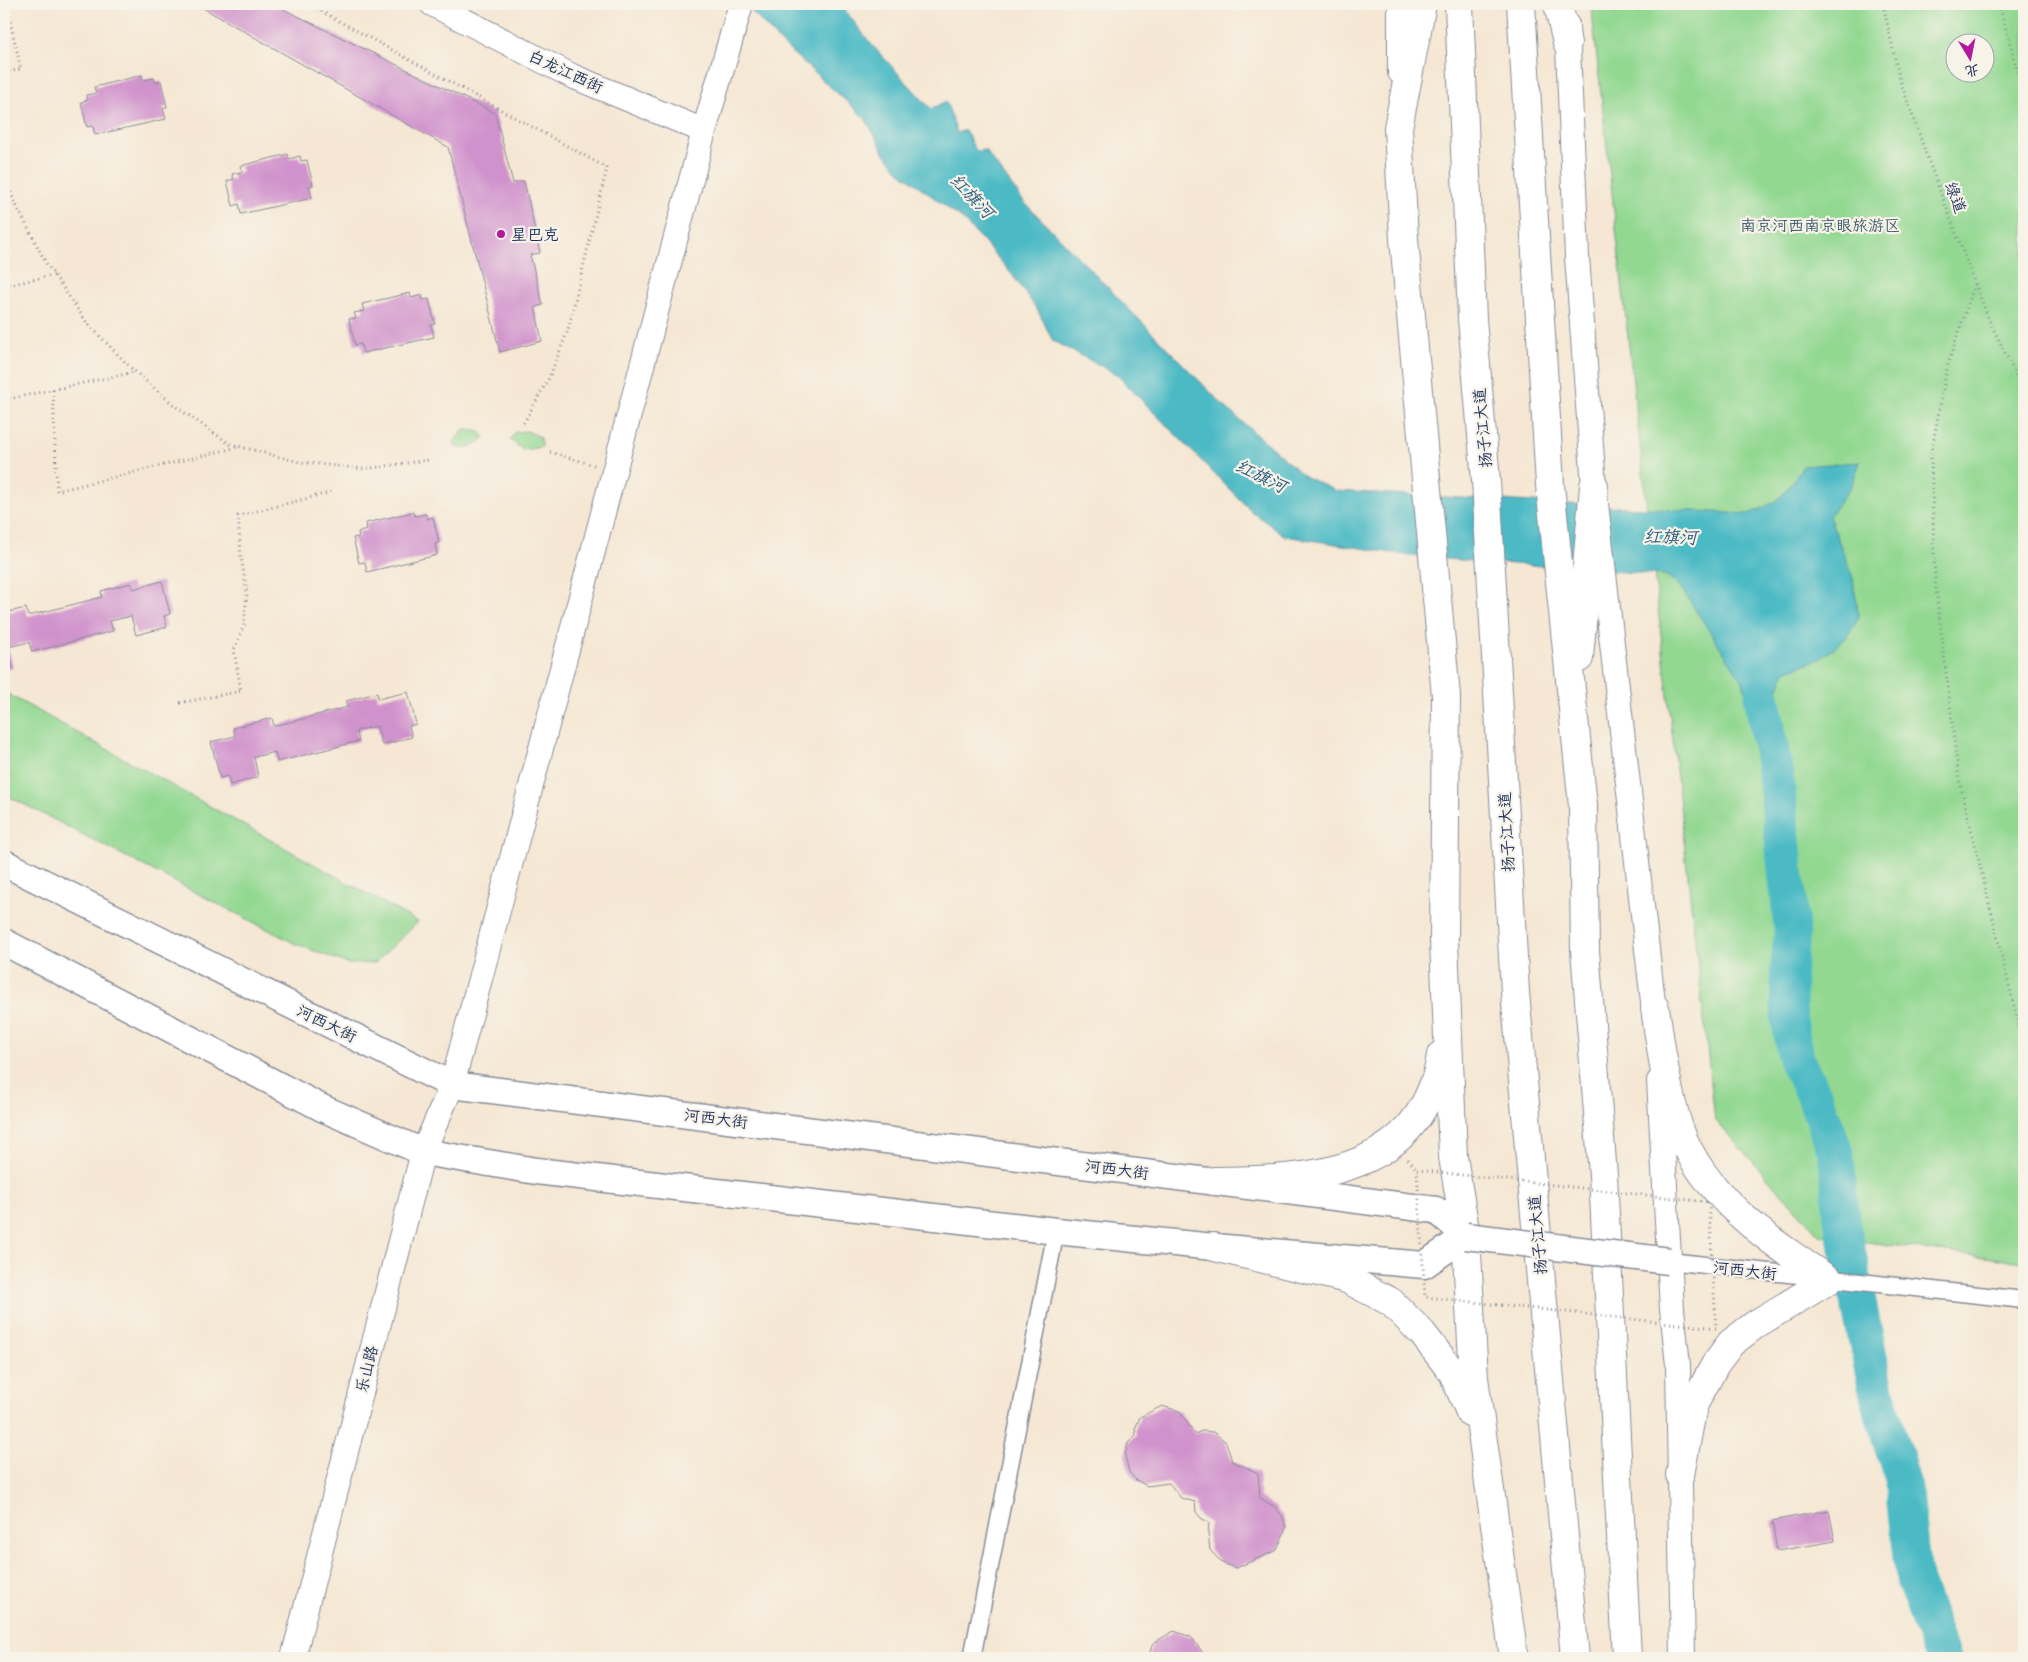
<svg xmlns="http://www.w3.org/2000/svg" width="2028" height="1662" font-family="'Balsamiq Sans','LXGW WenKai TC',sans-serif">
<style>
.green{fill:#92d891;stroke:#568478;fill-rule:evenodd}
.water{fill:#4cbac5;stroke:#347492}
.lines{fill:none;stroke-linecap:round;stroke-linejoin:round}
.river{stroke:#4cbac5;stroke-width:36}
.building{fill:#d092cc}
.street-casing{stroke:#888b98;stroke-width:19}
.secondary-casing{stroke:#888b98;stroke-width:26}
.primary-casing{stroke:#888b98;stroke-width:29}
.highway-casing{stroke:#888b98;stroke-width:30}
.path{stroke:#888b98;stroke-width:3;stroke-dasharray:1 4;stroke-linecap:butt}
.street{stroke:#fff;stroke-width:16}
.secondary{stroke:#fff;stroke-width:24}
.primary{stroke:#fff;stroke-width:26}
.highway{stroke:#fff;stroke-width:28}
.primary-bridge-casing{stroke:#888b98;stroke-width:29;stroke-linecap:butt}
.path-bridge{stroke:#888b98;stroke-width:3;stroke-dasharray:1 4;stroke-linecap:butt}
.primary-bridge{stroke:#fff;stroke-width:26}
.poi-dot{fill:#b5179e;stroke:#f7f3e8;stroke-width:2}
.labels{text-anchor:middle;stroke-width:4.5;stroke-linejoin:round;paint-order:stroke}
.street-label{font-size:16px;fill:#1b2f5e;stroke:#f7f3e8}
.park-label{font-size:16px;fill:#39596b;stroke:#f7f3e8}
.poi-label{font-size:16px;fill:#1b2f5e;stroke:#f7f3e8;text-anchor:start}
.water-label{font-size:18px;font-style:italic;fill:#2a597d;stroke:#f7f3e8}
</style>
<rect width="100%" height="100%" fill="#f7f3e8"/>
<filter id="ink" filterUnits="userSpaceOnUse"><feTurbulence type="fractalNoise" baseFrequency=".02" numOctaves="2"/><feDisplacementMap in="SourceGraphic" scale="10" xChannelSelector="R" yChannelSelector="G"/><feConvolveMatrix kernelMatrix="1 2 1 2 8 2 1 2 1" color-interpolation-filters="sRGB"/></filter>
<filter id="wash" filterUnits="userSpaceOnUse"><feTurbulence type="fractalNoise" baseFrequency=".0096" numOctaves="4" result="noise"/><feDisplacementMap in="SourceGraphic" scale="20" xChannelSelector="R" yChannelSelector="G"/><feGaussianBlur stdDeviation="1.12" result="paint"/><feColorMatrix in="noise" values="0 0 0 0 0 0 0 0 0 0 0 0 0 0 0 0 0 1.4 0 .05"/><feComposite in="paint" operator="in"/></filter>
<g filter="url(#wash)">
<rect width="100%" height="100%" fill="#f5e7d3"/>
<g class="green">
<path d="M1591 4H2024V1262L1820 1236 1715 1120ZM1956 42H1986V72H1956Z"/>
<path d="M464 430H478L485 437 476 445 459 449 455 446 454 442Z"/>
<path d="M527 431 540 437 542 447 523 450 510 440 515 432Z"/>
<path d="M4 692 418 922 375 963 348 964 294 943 4 794Z"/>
</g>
<path class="water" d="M745 4H840L871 44 931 109 946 101 957 133 965 130 976 151 985 150 1024 202 1223 405 1304 476 1336 491 1748 514C1780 502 1785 495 1803 466L1860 462 1851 487 1829 516 1853 578 1859 618 1845 639 1820 659 1785 671 1774 701 1780 748 1760 746 1753 712 1742 680 1679 585 1665 575 1419 557 1285 536 1252 512 1116 374 1053 341 1038 311 1011 273 983 241 962 219 900 172 885 154 865 118 779 41Z"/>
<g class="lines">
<path class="river" d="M1762 698 1776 777 1792 932 1788 971 1789 1020 1796 1060 1813 1093 1836 1152 1842 1223 1877 1393 1904 1488 1914 1581 1943 1658"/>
</g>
<g id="blocks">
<g class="building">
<path d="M196 4H273L495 113 513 183 524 181 540 253 530 255 543 305 535 307 542 341 500 352 448 147Z"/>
<path d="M142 75 143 80 154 78 155 82 161 81 167 107 163 108 166 119 95 135 93 126 87 127 81 102 88 100 86 95 96 93 94 87Z"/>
<path d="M288 154 289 159 300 156 301 161 307 160 313 185 309 186 312 198 241 214 239 204 233 206 227 181 234 179 232 174 242 172 240 166Z"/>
<path d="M410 293 411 298 422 295 423 300 429 299 435 324 431 325 434 337 363 353 361 344 355 345 349 319 356 318 354 313 364 311 362 304Z"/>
<path d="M413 512 415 516 426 514 427 519 433 517 439 543 435 544 437 555 367 572 365 562 359 563 353 538 359 537 358 532 367 530 366 523Z"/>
<path d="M162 581 170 614 164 616 167 627 136 635 131 616 110 621 113 631 32 652 29 642 8 647 13 668 4 670V613L26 608 28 616 102 597 101 591 131 583 133 589Z"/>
<path d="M408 692 416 724 409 726 412 737 382 745 377 726 356 731 359 741 277 762 275 752 254 757 258 777 230 785 228 776 220 778 211 742 235 736 233 728 272 718 274 726 348 707 346 701 377 693 378 699Z"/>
<path d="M1162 1406 1179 1411 1195 1434 1202 1431 1213 1432 1226 1442 1232 1461 1258 1473 1260 1498 1275 1507 1283 1517 1286 1528 1277 1550 1236 1568 1222 1563 1210 1550 1208 1534 1209 1523 1201 1518 1196 1512 1195 1502 1181 1498 1169 1483 1147 1486 1136 1480 1129 1472 1125 1455 1128 1443 1136 1435 1135 1429 1140 1417Z"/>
<path d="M1829 1510 1835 1541 1777 1551 1772 1521Z"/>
<path d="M1174 1631 1191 1637 1207 1658H1148L1153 1643Z"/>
</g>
</g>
</g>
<g filter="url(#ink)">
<use href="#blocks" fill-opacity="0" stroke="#888b98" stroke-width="1"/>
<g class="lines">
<defs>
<g id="street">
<path d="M1669 1261 2024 1300"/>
<path d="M972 1658 1056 1231"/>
</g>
<g id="secondary">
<path d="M432 4 572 76 704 131"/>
<path d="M1400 4V72"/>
<path d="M1567 25 1577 257 1594 486 1656 1028"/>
<path d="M1659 1081 1672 1309 1678 1365 1683 1658"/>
<path d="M293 1658 423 1152 452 1085 704 131 741 4"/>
</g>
<path id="primary" d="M4 863 452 1085 1436 1210 1466 1236 1424 1265 1214 1247 1056 1231 536 1171 423 1152 322 1108 4 942"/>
<g id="highway">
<path d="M1422 4 1398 128 1404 239 1446 696 1444 941 1453 1157 1466 1236 1474 1378 1514 1658"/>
<path d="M1459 4 1472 319 1486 481 1515 992 1575 1658"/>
<path d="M1521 4 1550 485 1583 806 1585 950 1603 1175 1627 1658"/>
<path d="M1558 4 1567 43"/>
<path d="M1579 658 1594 486"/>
<path d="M1655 1008C1661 1048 1666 1089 1679 1128 1703 1197 1771 1242 1829 1280L1756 1324 1731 1343 1716 1363 1693 1406 1680 1475"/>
<path d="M1214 1181C1289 1180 1388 1179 1426 1102 1434 1086 1439 1073 1441 1055"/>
<path d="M1214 1247 1347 1279 1391 1302 1422 1333 1453 1373 1470 1412"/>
</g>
</defs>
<use href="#street" class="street-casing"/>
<use href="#secondary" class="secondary-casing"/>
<use href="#primary" class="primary-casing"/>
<use href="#highway" class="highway-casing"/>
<g class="path">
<path d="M308 4 607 168 568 330 549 378 523 424"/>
<path d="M1883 4 1899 77 1929 162 1989 320 2024 392"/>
<path d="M1999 4 2024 95"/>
<path d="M4 73 21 69 6 4"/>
<path d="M4 173 14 201 46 263 87 323 131 368 175 406 230 444 299 462 365 469 428 460"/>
<path d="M1975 284 1948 363 1931 454 1935 581 1959 779 2024 1047"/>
<path d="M4 286 54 275"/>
<path d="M53 390 57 491 238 447"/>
<path d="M4 400 135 372"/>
<path d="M550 452 594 465"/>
<path d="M180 703 241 691 234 650 244 625 247 592 241 557 238 516 332 492"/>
<path d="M1408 1159 1417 1170"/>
</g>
<use href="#street" class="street"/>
<use href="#secondary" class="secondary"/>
<use href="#primary" class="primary"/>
<use href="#highway" class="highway"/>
<defs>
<path id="primary-bridge" d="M1466 1236 1669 1261"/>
</defs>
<use href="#primary-bridge" class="primary-bridge-casing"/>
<path class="path-bridge" d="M1417 1170 1709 1202 1716 1328 1425 1297Z"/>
<use href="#primary-bridge" class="primary-bridge"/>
</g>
</g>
<circle class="poi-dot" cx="501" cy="234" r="5"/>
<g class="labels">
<g class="street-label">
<text transform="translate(566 71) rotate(25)" y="6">白龙江西街</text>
<text transform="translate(1956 197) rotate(69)" y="6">绿道</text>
<text transform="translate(1482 428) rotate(-95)" y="6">扬子江大道</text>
<text transform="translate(1506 832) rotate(-93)" y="6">扬子江大道</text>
<text transform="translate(327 1023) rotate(26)" y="6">河西大街</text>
<text transform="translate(716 1118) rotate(7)" y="6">河西大街</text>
<text transform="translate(1117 1169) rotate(7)" y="6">河西大街</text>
<text transform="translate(1537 1235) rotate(-95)" y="6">扬子江大道</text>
<text transform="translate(1745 1270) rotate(6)" y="6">河西大街</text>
<text transform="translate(366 1369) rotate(-76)" y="6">乐山路</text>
</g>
<g class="park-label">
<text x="1820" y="231">南京河西南京眼旅游区</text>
</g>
<g class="poi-label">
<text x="511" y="240">星巴克</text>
</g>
<g class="water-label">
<text transform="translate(972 196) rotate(46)" y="6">红旗河</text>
<text transform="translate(1261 476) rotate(26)" y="6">红旗河</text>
<text transform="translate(1670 537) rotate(1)" y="6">红旗河</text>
</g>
</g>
<rect width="2028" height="1662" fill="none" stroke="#f7f3e8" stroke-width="20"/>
<g transform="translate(1970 58) rotate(170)"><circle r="24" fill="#f7f3e8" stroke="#9fa5b1"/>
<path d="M0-4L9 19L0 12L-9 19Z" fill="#b5179e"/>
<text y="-8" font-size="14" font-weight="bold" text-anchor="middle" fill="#1b2f5e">北</text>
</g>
</svg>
